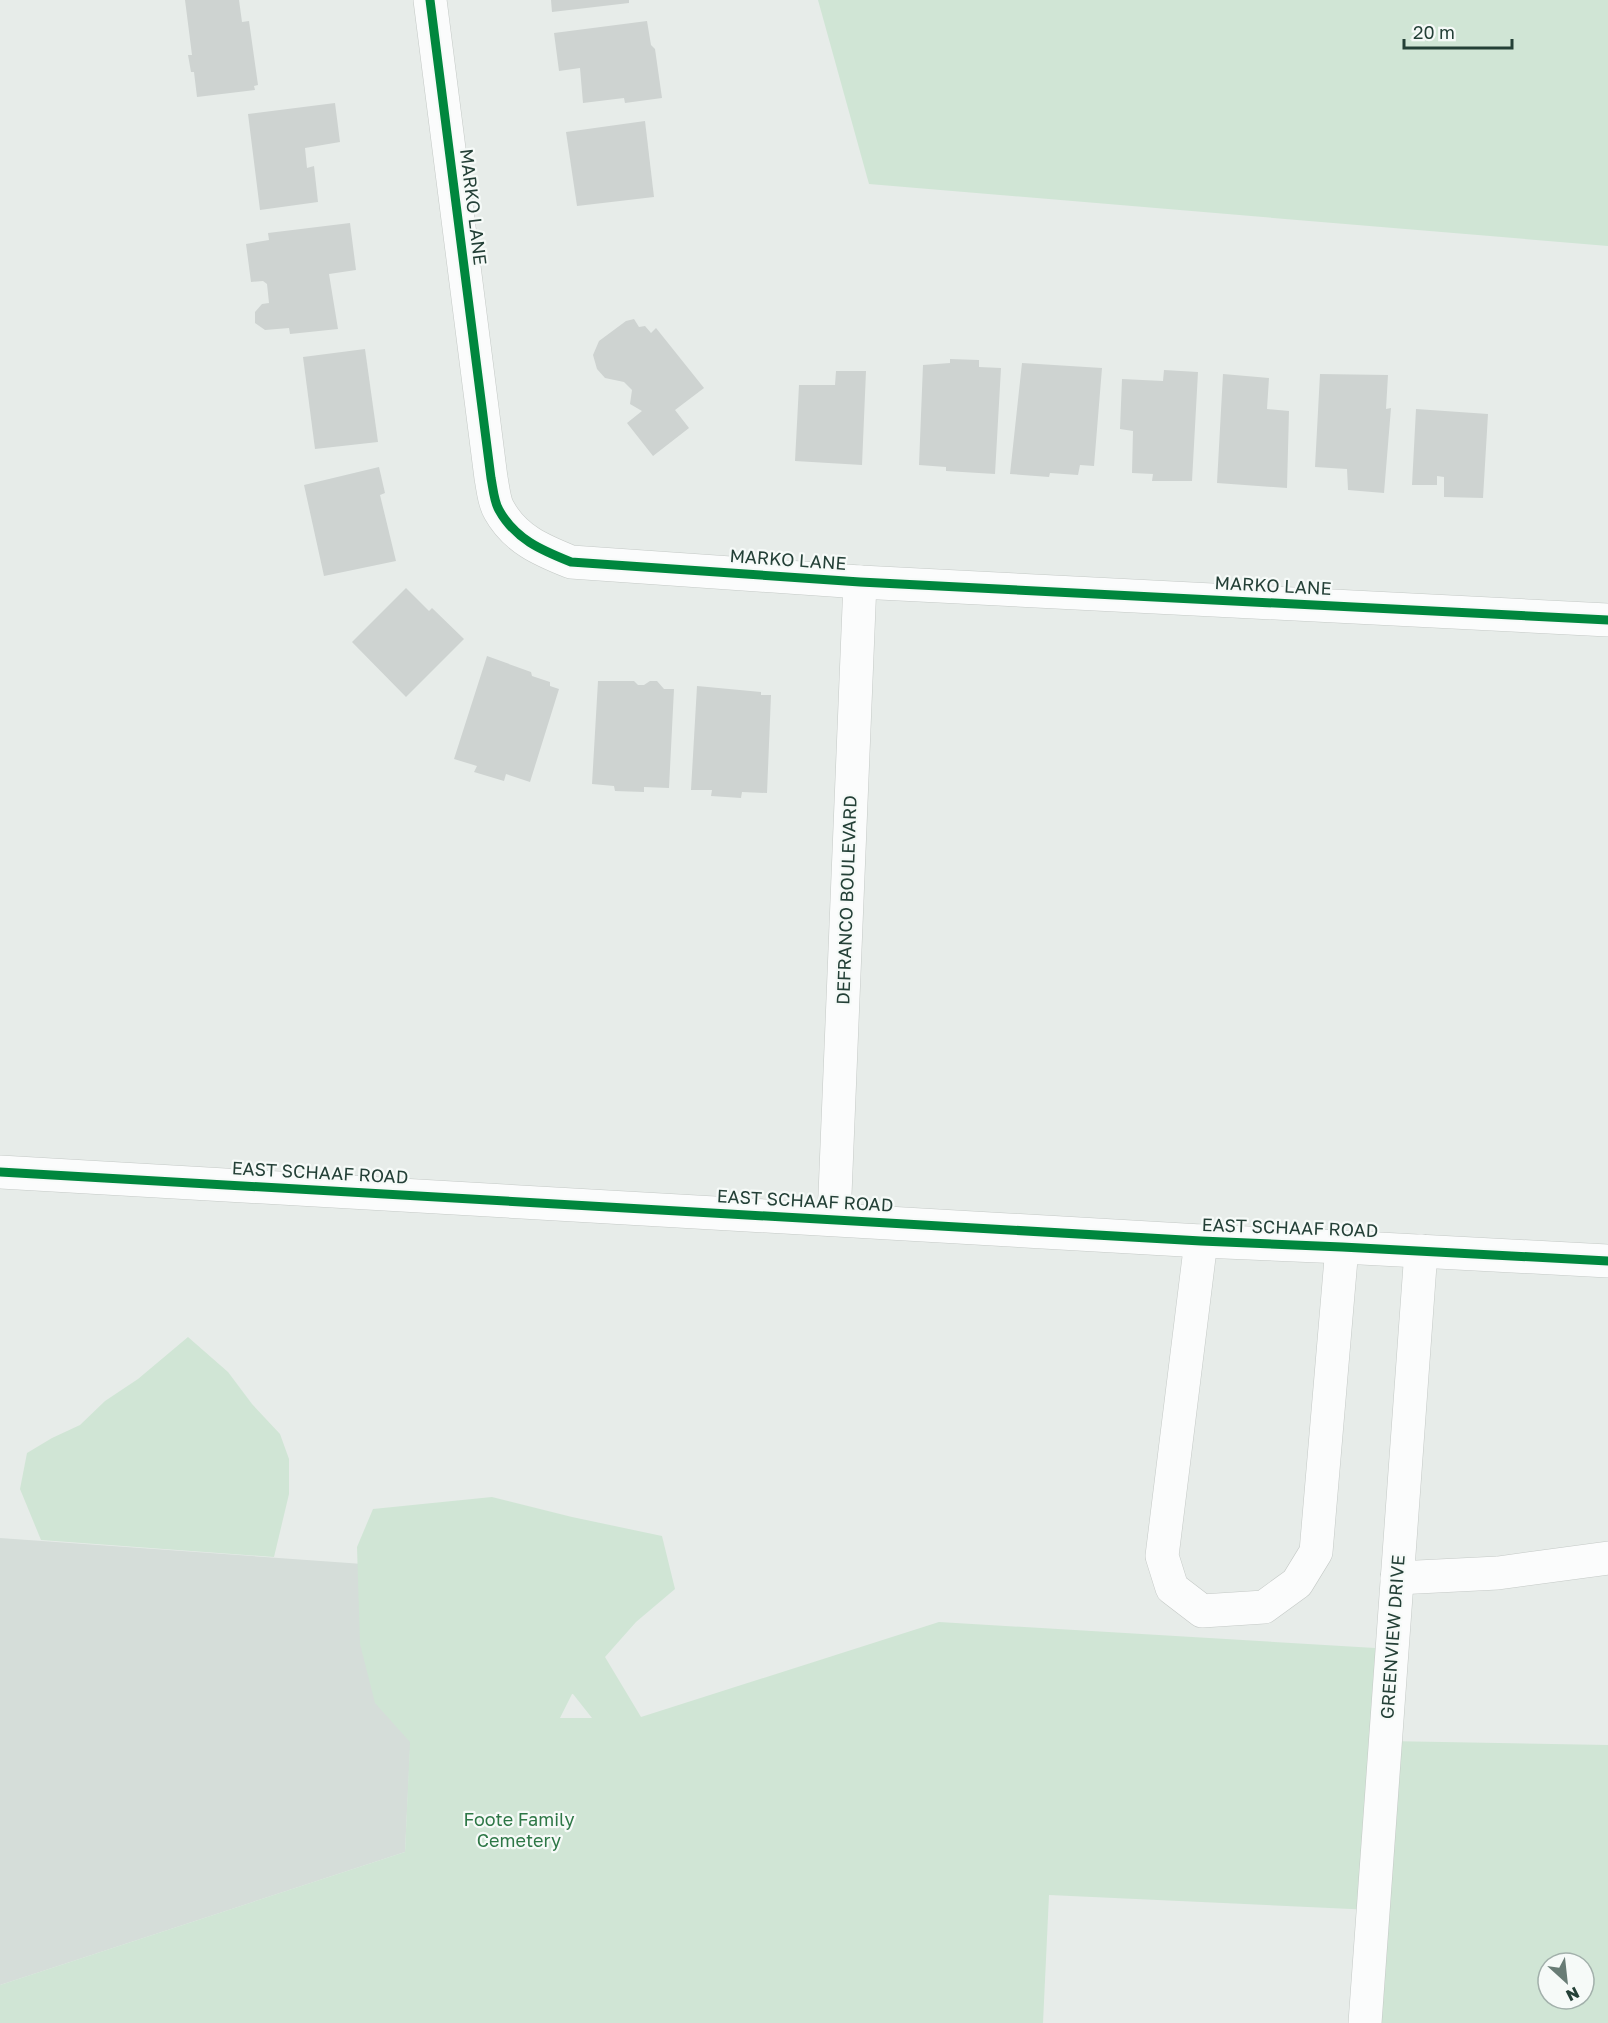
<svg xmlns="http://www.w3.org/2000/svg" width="1608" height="2023" font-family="'Golos Text',sans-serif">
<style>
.built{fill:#d5ddd9}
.green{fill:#d0e5d5;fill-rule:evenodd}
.building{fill:#ced3d1}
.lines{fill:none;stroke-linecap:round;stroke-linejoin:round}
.minor-casing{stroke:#c4c9c6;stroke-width:34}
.minor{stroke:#fbfcfc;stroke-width:33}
.cycleway-casing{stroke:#f6faf8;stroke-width:13}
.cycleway{stroke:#00873e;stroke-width:9}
.labels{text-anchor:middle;stroke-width:4.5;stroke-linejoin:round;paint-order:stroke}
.street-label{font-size:18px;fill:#244037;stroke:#f6faf8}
.park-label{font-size:18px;fill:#2d7746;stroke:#f6faf8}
</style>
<rect width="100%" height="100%" fill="#e7ece9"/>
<path class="built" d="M0 1538 419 1568 405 1852 0 1985Z"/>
<g class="green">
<path d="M818 0H1608V246L869 184Z"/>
<path d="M188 1337 228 1372 252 1404 280 1434 289 1459V1494L274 1557 41 1540 20 1489 27 1453 52 1438 80 1425 105 1401 138 1379Z"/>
<path d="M492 1497 572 1517 662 1536 675 1589 636 1622 605 1657 641 1717 939 1622 1392 1649 1386 1741 1608 1745V2023H1365L1373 1910 1049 1895 1043 2023H0V1985L405 1852 410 1742 375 1703 360 1644 357 1547 373 1509ZM572 1694H573L592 1718H560ZM1548 1963H1584V1999H1548Z"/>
</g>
<g class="building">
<path d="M185 0H239L242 22 249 21 258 85 254 86 255 90 197 97 194 72H191L188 55H192Z"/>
<path d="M551 0H629V3L552 12Z"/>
<path d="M647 21 651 45 655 49 662 98 625 103 624 98 583 103 580 68 559 71 554 33Z"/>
<path d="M335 103 340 142 305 148 307 168 314 166 318 202 260 210 248 114Z"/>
<path d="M645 121 654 197 577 206 566 132Z"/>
<path d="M350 223 356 270 329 274 338 329 290 334 289 328 265 330 255 323V312L262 304 269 303 267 284 263 281 251 282 246 244 269 240 268 233Z"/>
<path d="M634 319 639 327 645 326 651 333 656 328 704 388 675 410 689 428 653 456 627 423 642 411 630 404 632 390 624 382 605 378 597 369 593 355 599 341 626 321Z"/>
<path d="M365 349 378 442 315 449 303 357Z"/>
<path d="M950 359 979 360V367L1001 368 995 474 946 471V467L919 465 923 365 950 363Z"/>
<path d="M1022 363 1102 368 1094 466 1080 465 1078 475 1050 473 1049 477 1010 474Z"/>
<path d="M1164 370 1198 372 1192 481H1152L1153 474 1132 473 1133 431 1120 429 1122 379 1163 381Z"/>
<path d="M836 371H866L862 465 795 461 799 385H835Z"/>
<path d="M1223 374 1269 378 1267 409 1289 411 1287 488 1217 483Z"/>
<path d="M1320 374 1388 375 1386 409 1391 408 1384 493 1348 490 1347 469 1315 467Z"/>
<path d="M1416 409 1488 414 1483 498 1444 497V477L1437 476V485H1412Z"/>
<path d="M379 467 385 493 380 495 396 561 324 576 304 485Z"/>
<path d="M406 588 429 611 432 608 464 639 406 697 352 642Z"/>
<path d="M487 656 531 672 532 676 550 682V686L559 689 530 782 506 774 504 781 474 772 477 766 454 759Z"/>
<path d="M598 681H634L638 685H644L650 681H657L664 689H674L669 788 644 787V792L615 791 614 786 592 784Z"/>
<path d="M697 686 761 692V695H771L767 793 742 792 741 798 711 796 712 790H691Z"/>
</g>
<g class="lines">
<defs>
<g id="minor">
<path d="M430 0 491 478C493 488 494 502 499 510 515 539 541 550 571 562L860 582 1608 620"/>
<path d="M0 1172 1201 1241 1342 1247 1608 1261"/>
<path d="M834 1219 860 582"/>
<path d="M1201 1241 1162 1556 1172 1588 1202 1611 1264 1607 1297 1583 1316 1552 1342 1247"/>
<path d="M1397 1578 1498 1573 1608 1558"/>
<path d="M1365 2023 1421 1251"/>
</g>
</defs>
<use href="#minor" class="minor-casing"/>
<use href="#minor" class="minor"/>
<defs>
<g id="cycleway">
<path d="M430 0 491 478C493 488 494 502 499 510 515 539 541 550 571 562L860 582 1608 620"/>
<path d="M0 1172 1201 1241 1342 1247 1608 1261"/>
</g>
</defs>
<use href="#cycleway" class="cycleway-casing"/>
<use href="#cycleway" class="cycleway"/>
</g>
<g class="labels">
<g class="street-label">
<text transform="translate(473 207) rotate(83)" y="6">MARKO LANE</text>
<text transform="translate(788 560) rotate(4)" y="6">MARKO LANE</text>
<text transform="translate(1273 586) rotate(3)" y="6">MARKO LANE</text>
<text transform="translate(847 900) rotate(-88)" y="6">DEFRANCO BOULEVARD</text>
<text transform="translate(320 1173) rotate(3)" y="6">EAST SCHAAF ROAD</text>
<text transform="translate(805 1201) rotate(3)" y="6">EAST SCHAAF ROAD</text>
<text transform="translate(1290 1228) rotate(2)" y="6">EAST SCHAAF ROAD</text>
<text transform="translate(1393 1637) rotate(-86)" y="6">GREENVIEW DRIVE</text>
</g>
<g class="park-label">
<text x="519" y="1826">Foote Family<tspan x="519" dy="21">Cemetery</tspan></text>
</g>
</g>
<g transform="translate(1566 1981) rotate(153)"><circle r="28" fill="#f6faf8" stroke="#a2b0ab" stroke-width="1.5"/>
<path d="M0-4.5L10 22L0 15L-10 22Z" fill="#687c75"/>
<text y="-9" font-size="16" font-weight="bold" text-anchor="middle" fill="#244037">N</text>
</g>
<path d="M1404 39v9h108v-9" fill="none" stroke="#244037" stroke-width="3"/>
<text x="1413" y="39" font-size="18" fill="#244037" stroke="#f6faf8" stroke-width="4.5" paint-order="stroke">20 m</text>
</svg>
